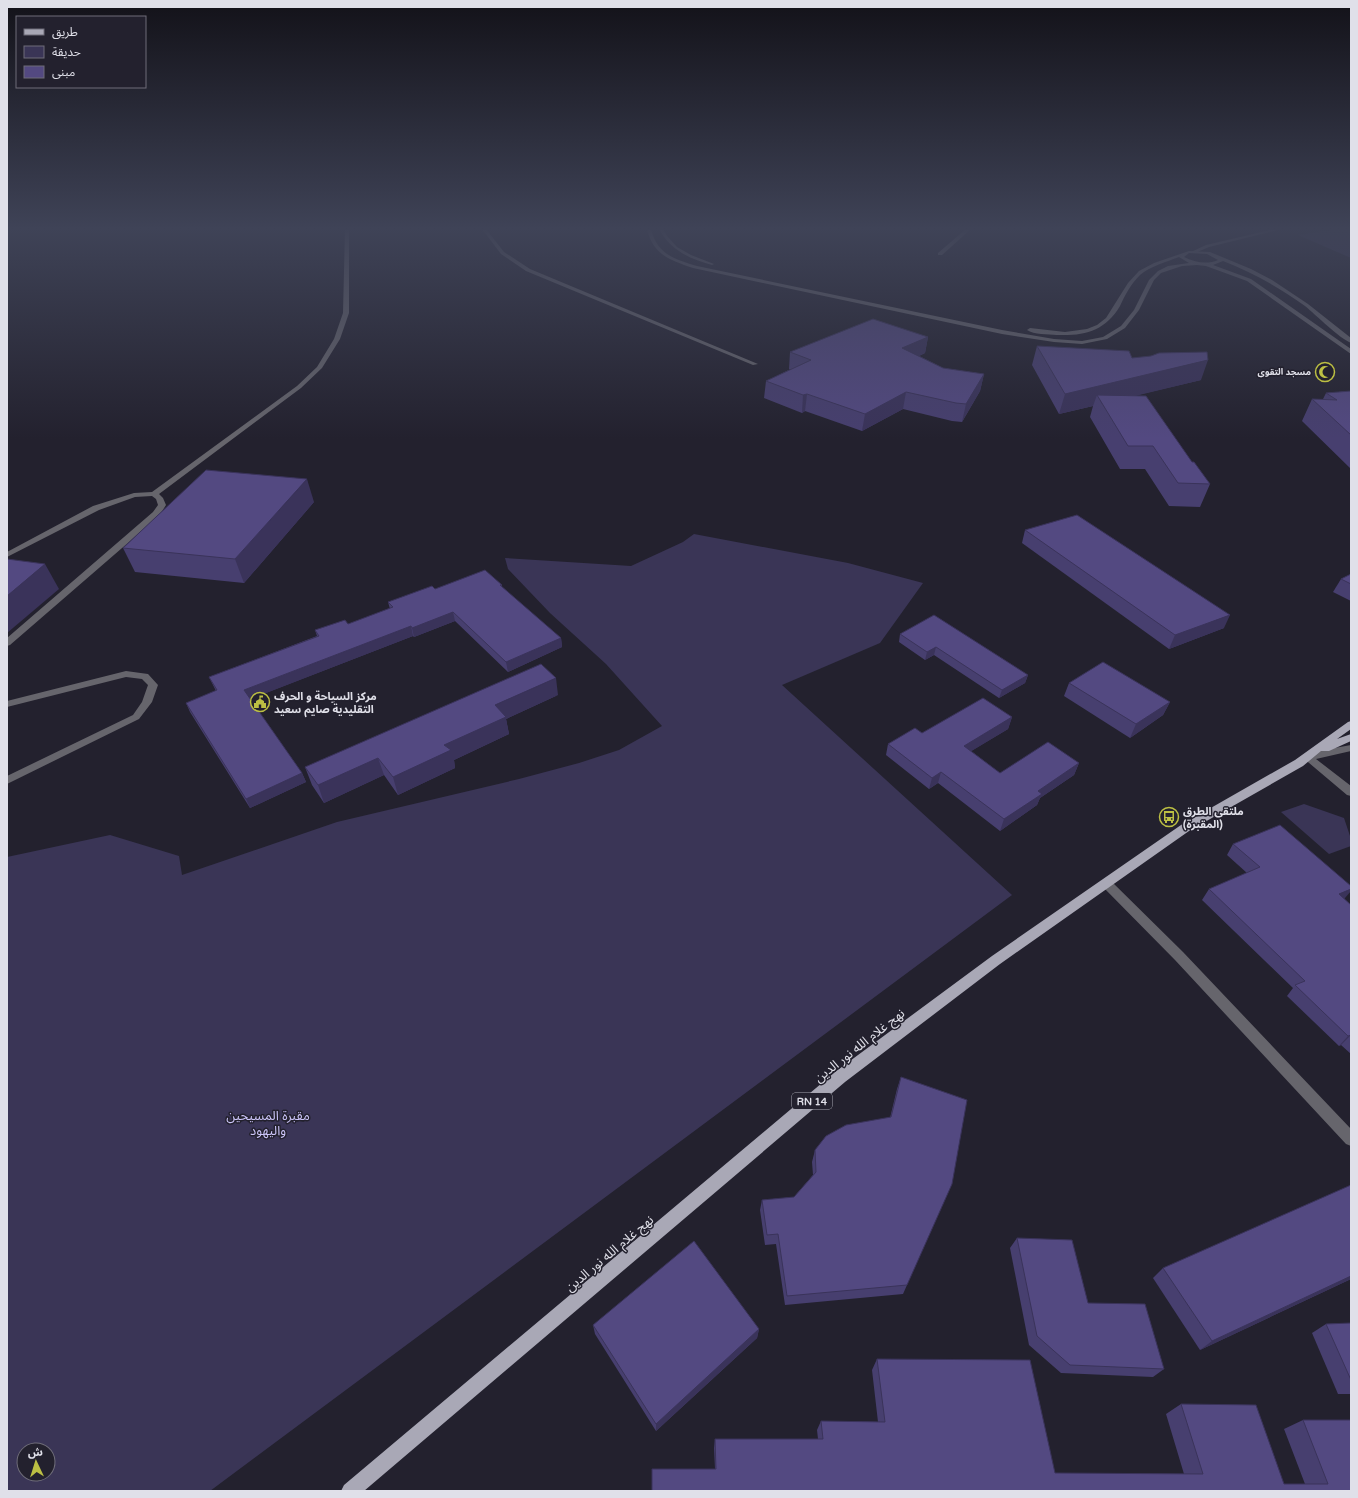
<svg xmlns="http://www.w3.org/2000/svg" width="1358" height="1498" font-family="'Varela Round','Noto Sans Arabic',sans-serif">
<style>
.green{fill:#3a3556;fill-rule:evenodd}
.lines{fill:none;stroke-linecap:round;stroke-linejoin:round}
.minor{fill:#66656c;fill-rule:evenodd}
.tertiary{fill:#66656c;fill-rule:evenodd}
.primary{fill:#a9a8b6;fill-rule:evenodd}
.wall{fill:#473f6f}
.shaded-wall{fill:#3a335a}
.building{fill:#534981;stroke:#3a335a}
.labels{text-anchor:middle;stroke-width:3;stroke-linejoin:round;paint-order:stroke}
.far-poi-label{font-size:9px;font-weight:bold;fill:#e0e0e9;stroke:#23212e;text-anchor:end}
.shield{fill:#23212e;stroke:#a7a7b1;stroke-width:1}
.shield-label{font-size:10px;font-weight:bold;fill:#e0e0e9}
.poi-label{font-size:11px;font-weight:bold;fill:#e0e0e9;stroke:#23212e;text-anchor:start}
.near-street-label{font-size:13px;fill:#e0e0e9;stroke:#23212e}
.near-park-label{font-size:13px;fill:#ccc5f9;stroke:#23212e}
</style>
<rect width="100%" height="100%" fill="#23212e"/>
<g class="green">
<path d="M1337 229H1351V258L1298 235Z"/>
<path d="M694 534 848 563 923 583 880 643 782 685 1012 895 210 1491H7V857L110 835 179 856 182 875 337 822 519 779 579 763 619 750 662 726 606 664 550 613 508 569 505 558 631 566 683 542ZM24 1450H48V1474H24Z"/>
<path d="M1304 804 1344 818 1351 839V846L1329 854 1281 812Z"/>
</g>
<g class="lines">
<g class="minor">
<path d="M345 229H349V313L340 339 322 368 301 388 159 494 163 498 166 505 159 516 10 645 7 646V638L153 512 158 505 156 499 152 496 135 497 99 510 7 557V552L93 506 134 493 152 492 297 386 317 367 334 339 343 313Z"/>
<path d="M482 229H486L504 252 530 269 758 364 753 365 526 271 501 254Z"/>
<path d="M966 229H971L942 255H938V253Z"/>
<path d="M1274 229H1282L1209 247 1195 253 1191 252 1206 245Z"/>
<path d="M1351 745V751L1316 759 1351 786V796L1347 795 1302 757 1307 753Z"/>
<path d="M1107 879 1111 881 1183 952 1351 1129V1146L1346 1144 1175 960 1103 887 1101 884 1103 881Z"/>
</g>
<g class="tertiary">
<path d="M647 229H651C657 254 674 259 697 266L1002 330 1054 339 1082 341 1103 337 1121 326 1134 310 1149 280 1158 271 1168 266 1189 263 1179 257C1166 262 1151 266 1140 275 1131 284 1125 295 1120 306 1105 331 1085 336 1057 335 1048 334 1034 335 1027 330L1030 328 1065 332 1087 329 1097 325 1106 318 1128 283 1139 271 1154 263 1189 251 1210 252 1251 269 1272 280 1308 304 1351 338V343C1339 338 1316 315 1305 306 1279 287 1253 273 1223 261L1213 265 1251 279 1351 349V354L1247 281 1206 266 1197 265 1182 266 1161 273 1154 280 1139 310 1125 328 1107 339 1082 344 1054 342 1002 334 693 268C670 260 653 255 647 229ZM1189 253 1207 254 1218 260C1207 265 1194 262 1184 257Z"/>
<path d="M659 229H663L667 236 677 247 691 255 714 264 712 265C690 259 670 250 659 229Z"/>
<path d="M126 671 148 674 158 685 152 702 139 719 7 784V776L133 715 142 702 148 685 142 679 126 677 7 707V701Z"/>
</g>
<path class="primary" d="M1351 721V729L1337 739 1351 734V741L1329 751H1321L1303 766 1189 831 1000 964 845 1082 364 1491H341L344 1485 835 1072 992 956 1181 825 1295 760 1348 722Z"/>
</g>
<g class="wall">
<path d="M928 337 925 353 919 356 943 368 984 374 980 391 962 422 952 421 903 409 862 431 805 411 802 413 764 398 766 381 791 369H789L790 352Z"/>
<path d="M1037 346 1132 358 1201 380 1133 396 1192 462 1210 484 1200 507 1169 506 1145 469H1120L1090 417 1093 406 1059 414 1032 365Z"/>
<path d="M1351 391V469L1302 421 1312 399H1323L1326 393Z"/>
<path d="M314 502 244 583 135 572 123 548Z"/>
<path d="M1025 530 1224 628 1169 649 1022 543Z"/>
<path d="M1351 574V601L1333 592 1341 579Z"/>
<path d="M502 585V588L561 638 562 647 508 672 455 621 414 637 413 636 250 699 302 773 306 782 250 808 190 712 186 703 216 691 209 677 317 636 315 630 348 624 390 609 388 602 435 589Z"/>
<path d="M900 634 1028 675 1025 683 999 698 934 655 925 660 899 642Z"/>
<path d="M1069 683 1170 702 1163 715 1130 738 1064 696Z"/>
<path d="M558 695 506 719 509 734 454 760 455 768 398 795 384 775 324 803 312 785 305 767Z"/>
<path d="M1012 717 1008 729 971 751 1000 773 1079 763 1074 775 1040 798 1037 805 1000 831 938 783 929 789 886 755 888 744 922 733Z"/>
<path d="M1233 844 1345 898 1344 899 1351 905V1054L1341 1045 1339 1046 1287 996 1293 988 1202 900 1209 889 1247 873 1227 855Z"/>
<path d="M901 1077 907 1285 903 1294 785 1305 776 1244 765 1245 760 1210 762 1200 794 1197 813 1175 812 1162 815 1150 890 1118 897 1089Z"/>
<path d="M1017 1238 1088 1303 1164 1369 1153 1377 1061 1373 1029 1345 1010 1248Z"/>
<path d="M1163 1268 1351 1279 1200 1350 1153 1278Z"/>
<path d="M1351 1323V1394H1338L1312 1333 1326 1324Z"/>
<path d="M593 1325 759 1329 757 1338 656 1431 595 1334Z"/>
<path d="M877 1359 1055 1473 1184 1474 1166 1414 1181 1404 1284 1484H1305L1284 1429 1303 1420 1351 1491 715 1469 714 1448 715 1439H818L817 1430 821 1421 878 1422 872 1370Z"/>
</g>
<g class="shaded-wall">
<path d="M928 337 925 353 900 365 902 348Z"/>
<path d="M1208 360 1201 380 1102 404 1097 395 1093 406 1059 414 1065 394Z"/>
<path d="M984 374 980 391 962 422 966 404Z"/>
<path d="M906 392 903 409 862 431 865 414Z"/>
<path d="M807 394 805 411 802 413 803 395Z"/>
<path d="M307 479 314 502 244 583 235 559Z"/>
<path d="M45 564 59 589 7 633V596Z"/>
<path d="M453 612 455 621 414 637 412 628Z"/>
<path d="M1230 615 1224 628 1169 649 1175 635Z"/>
<path d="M411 626 413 636 248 700 244 690Z"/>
<path d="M561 638 562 647 508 672 506 662Z"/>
<path d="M936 647 934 655 925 660 927 652Z"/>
<path d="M1028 675 1025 683 999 698 1002 690Z"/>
<path d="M556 678 558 695 506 719 509 734 454 760 455 768 398 795 393 777 444 745 495 705Z"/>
<path d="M1170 702 1163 715 1130 738 1136 724Z"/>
<path d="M1012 717 1008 729 960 758 964 746Z"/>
<path d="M378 758 384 775 324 803 318 785Z"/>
<path d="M1079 763 1074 775 1040 798 1037 805 1000 831 1004 819 1038 791Z"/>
<path d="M941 772 938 783 929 789 932 778Z"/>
<path d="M302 773 306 782 250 808 246 799Z"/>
<path d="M1351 889V891L1345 898 1330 905 1339 894Z"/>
<path d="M1351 1035 1341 1045 1339 1046 1348 1036Z"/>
<path d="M1351 1276V1279L1200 1350 1212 1341Z"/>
<path d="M759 1329 757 1338 656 1431V1424Z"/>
</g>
<g class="building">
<path d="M873 319 928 337 902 348 943 368 984 374 966 404 956 403 906 392 865 414 807 394 803 395 766 381 811 360 790 352Z"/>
<path d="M1037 346 1129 351 1132 358 1151 356 1159 353 1207 352 1208 360 1065 394Z"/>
<path d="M1351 391V435L1312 399 1337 400 1326 393Z"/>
<path d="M1097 395 1146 396 1192 462H1194L1210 484 1178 483 1153 446H1128Z"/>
<path d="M206 470 307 479 235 559 123 548Z"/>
<path d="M1077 515 1230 615 1175 635 1025 530Z"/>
<path d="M7 559 45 564 7 596Z"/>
<path d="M485 570 502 585H500L561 638 506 662 453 612 412 628 411 626 244 690 302 773 246 799 186 703 217 690 209 677 319 636 315 630 345 620 348 624 393 607 388 602 432 586 435 589Z"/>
<path d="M1351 574V584L1341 579Z"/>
<path d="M934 615 1028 675 1002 690 936 647 927 652 900 634Z"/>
<path d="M1103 662 1170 702 1136 724 1069 683Z"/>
<path d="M541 664 556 678 495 705 506 717 444 745 451 750 393 777 378 758 318 785 305 767Z"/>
<path d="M983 698 1012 717 964 746 1000 773 1048 742 1079 763 1038 791 1042 794 1004 819 941 772 932 778 888 744 915 728 922 733Z"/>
<path d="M1280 825 1351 886V889L1339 894 1351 905V1035L1348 1036 1295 985 1305 981 1209 889 1260 867 1233 844Z"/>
<path d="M901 1077 967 1100 952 1184 907 1285 787 1296 778 1234 767 1235 762 1200 794 1197 816 1172 815 1150 826 1136 846 1125 891 1117Z"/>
<path d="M1351 1185V1276L1212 1341 1163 1268Z"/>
<path d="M1017 1238 1072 1240 1088 1303 1145 1304 1164 1369 1070 1365 1037 1336Z"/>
<path d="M694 1241 759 1329 656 1424 593 1325Z"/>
<path d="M1351 1323V1380L1326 1324Z"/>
<path d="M877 1359 1030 1360 1055 1473 1203 1474 1181 1404 1256 1405 1284 1484H1328L1303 1420H1351V1491H652V1469H716L715 1439H823L821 1421 885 1422Z"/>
</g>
<linearGradient id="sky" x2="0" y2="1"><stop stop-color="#131219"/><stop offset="0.52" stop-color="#3f4357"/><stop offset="1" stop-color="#3f4357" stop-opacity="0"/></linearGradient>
<rect width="1358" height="439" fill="url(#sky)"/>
<defs>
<symbol id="mosque-ring" viewBox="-11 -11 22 22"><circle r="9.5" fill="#23212e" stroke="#bcbf43" stroke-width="1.5"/><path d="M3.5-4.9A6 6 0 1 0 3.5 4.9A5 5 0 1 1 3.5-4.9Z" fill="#bcbf43"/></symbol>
<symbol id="civic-ring" viewBox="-11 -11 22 22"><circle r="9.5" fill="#23212e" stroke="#bcbf43" stroke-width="1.5"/><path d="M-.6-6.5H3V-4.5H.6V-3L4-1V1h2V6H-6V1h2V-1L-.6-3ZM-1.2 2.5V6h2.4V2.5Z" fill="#bcbf43"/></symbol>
<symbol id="bus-ring" viewBox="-11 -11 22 22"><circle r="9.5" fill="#23212e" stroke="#bcbf43" stroke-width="1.5"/><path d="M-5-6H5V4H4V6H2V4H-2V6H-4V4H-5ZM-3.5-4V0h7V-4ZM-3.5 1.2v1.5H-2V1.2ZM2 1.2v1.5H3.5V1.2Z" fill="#bcbf43"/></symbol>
</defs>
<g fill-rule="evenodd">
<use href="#mosque-ring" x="1314" y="361" width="22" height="22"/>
<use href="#civic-ring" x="249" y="691" width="22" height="22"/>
<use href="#bus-ring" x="1158" y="806" width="22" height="22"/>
</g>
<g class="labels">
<g class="far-poi-label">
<text x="1311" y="375">مسجد التقوى</text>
</g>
<rect class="shield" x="792" y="1093" width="40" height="16" rx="3"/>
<g class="shield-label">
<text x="812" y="1105">RN 14</text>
</g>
<g class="poi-label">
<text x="274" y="700">مركز السياحة و الحرف<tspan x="274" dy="13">التقليدية صايم سعيد</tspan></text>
<text x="1183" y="815">ملتقى الطرق<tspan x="1183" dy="13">(المقبرة)</tspan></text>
</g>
<g class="near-street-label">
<text transform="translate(859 1045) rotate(-38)" y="5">نهج غلام الله نور الدين</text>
<text transform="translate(609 1253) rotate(-40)" y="5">نهج غلام الله نور الدين</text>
</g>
<g class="near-park-label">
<text x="268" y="1120">مقبرة المسيحين<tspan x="268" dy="15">واليهود</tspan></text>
</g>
</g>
<rect width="1358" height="1498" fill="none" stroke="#e0e0e9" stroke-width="16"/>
<rect x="16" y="16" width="130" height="72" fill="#23212e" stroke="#6f6d79"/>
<rect x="24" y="29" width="20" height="6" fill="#a9a8b6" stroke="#6f6d79"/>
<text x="52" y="36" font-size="12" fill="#e0e0e9">طريق</text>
<rect x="24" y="46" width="20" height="12" fill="#3a3556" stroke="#6f6d79"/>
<text x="52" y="56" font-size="12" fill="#e0e0e9">حديقة</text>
<rect x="24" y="66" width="20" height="12" fill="#534981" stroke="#6f6d79"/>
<text x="52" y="76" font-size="12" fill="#e0e0e9">مبنى</text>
<g transform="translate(36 1462) rotate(356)"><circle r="19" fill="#23212e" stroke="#6f6d79"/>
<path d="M0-3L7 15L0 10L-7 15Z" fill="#bcbf43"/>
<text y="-6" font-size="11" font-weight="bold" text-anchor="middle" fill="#e0e0e9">ش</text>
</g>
</svg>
